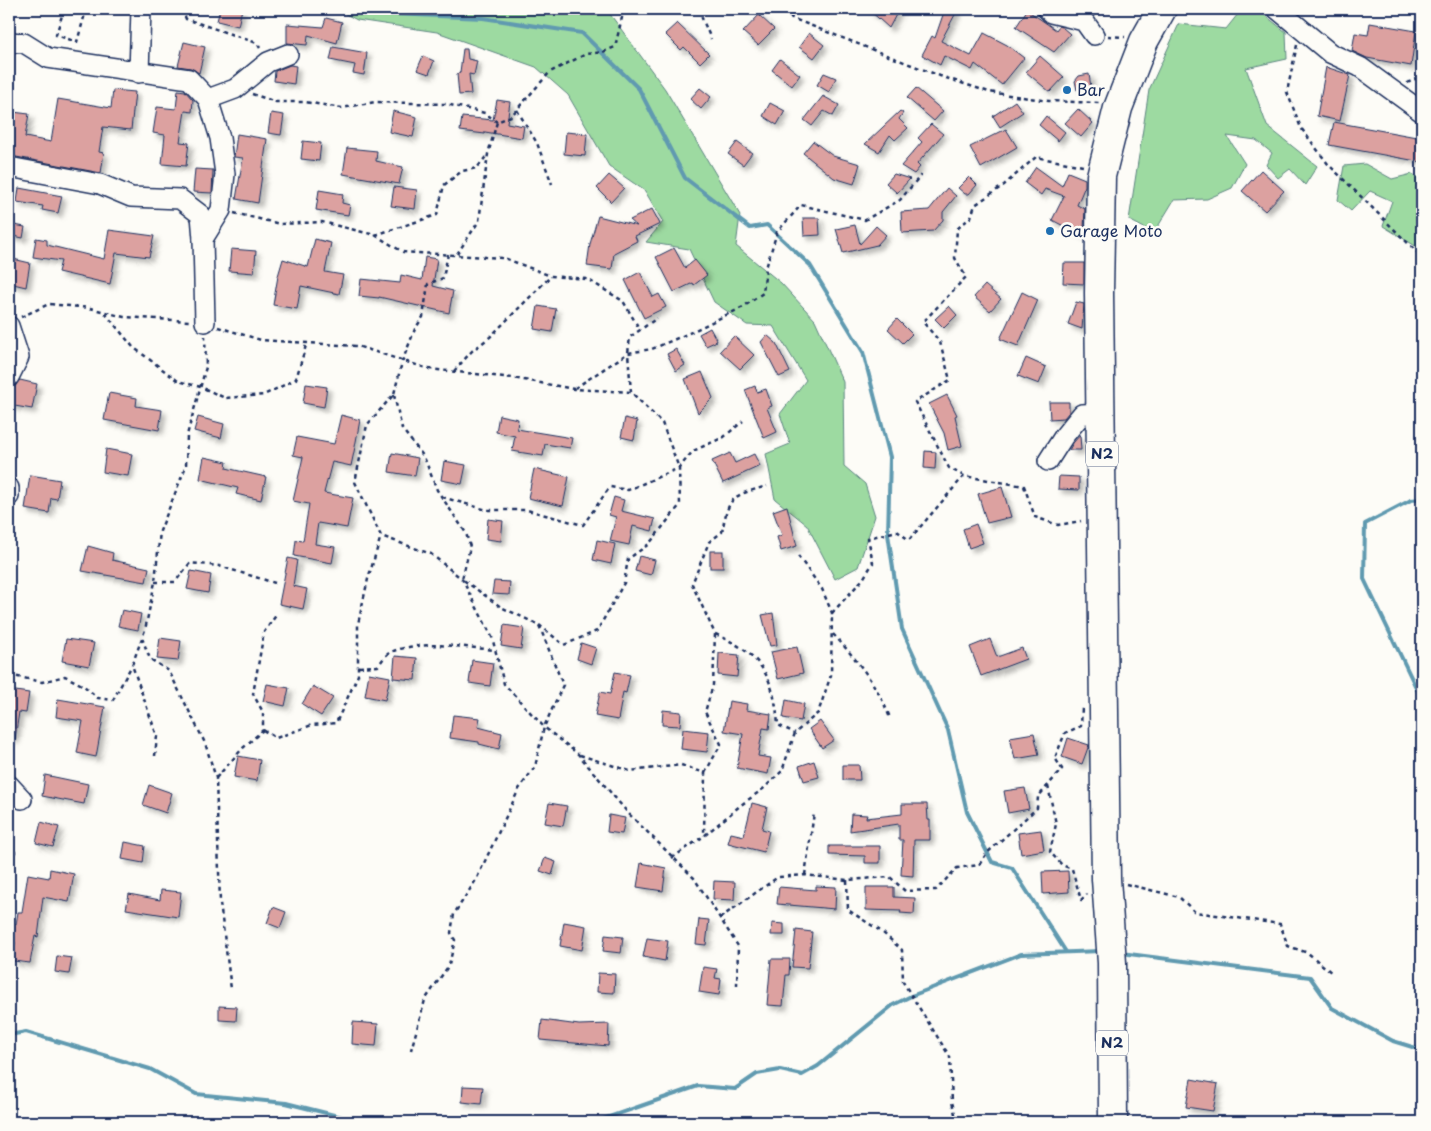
<svg xmlns="http://www.w3.org/2000/svg" width="1431" height="1131" font-family="'Playpen Sans',sans-serif">
<style>
.green{fill:#9ddaa1;stroke:#5c8480}
.lines{fill:none;stroke-linecap:round;stroke-linejoin:round}
.stream{stroke:#619ab0;stroke-width:4}
.building{fill:#dca1a0;stroke:#1b2f5e;filter:url(#shadow)}
.minor-casing{stroke:#1b2f5e;stroke-width:22}
.highway-casing{stroke:#1b2f5e;stroke-width:31}
.path{stroke:#1b2f5e;stroke-width:2.5;stroke-dasharray:4 4;stroke-linecap:butt}
.minor{stroke:#fdfcf7;stroke-width:19}
.highway{stroke:#fdfcf7;stroke-width:28}
.poi-dot{fill:#1f6fb2;stroke:#fdfcf7;stroke-width:2}
.labels{text-anchor:middle;stroke-width:5;stroke-linejoin:round;paint-order:stroke}
.shield{fill:#fdfcf7;stroke:#5f6c8c;stroke-width:1}
.shield-label{font-size:15px;font-weight:bold;fill:#1b2f5e}
.poi-label{font-size:16px;fill:#1b2f5e;stroke:#fdfcf7;text-anchor:start}
</style>
<defs>
<filter id="shadow"><feDropShadow dx="4" dy="4" stdDeviation="2.5" flood-color="#0004"/></filter>
</defs>
<rect width="100%" height="100%" fill="#fdfcf7"/>
<filter id="ink" filterUnits="userSpaceOnUse"><feTurbulence type="fractalNoise" baseFrequency=".02" numOctaves="2"/><feDisplacementMap in="SourceGraphic" scale="10" xChannelSelector="R" yChannelSelector="G"/><feConvolveMatrix kernelMatrix="1 2 1 2 8 2 1 2 1" color-interpolation-filters="sRGB"/></filter>
<g filter="url(#ink)">
<g class="green">
<path d="M336 9 607 10 665 89 740 215 736 246 781 283 815 320 843 382 844 466 865 484 875 516 858 567 835 579 807 525 775 499 766 454 790 444 780 414 806 380 773 326 747 325 714 302 689 249 646 242 663 222 645 191 609 166 568 95 536 67 437 32 357 20Z"/>
<path d="M1242 9H1257L1286 32 1287 59 1246 68 1267 126 1317 166 1305 185 1290 169 1278 178 1266 165 1272 153 1256 140 1227 136 1245 164 1232 188 1207 199 1174 200 1154 233 1129 220 1149 90 1179 24 1226 29Z"/>
<path d="M1365 164 1392 179 1412 174 1422 179 1419 201 1422 202V250L1383 226 1392 201 1370 191 1351 211 1338 200 1344 166Z"/>
</g>
<g class="lines">
<g class="stream">
<path d="M355 9 371 13 483 18 582 33 639 89 685 178 750 228 767 225 810 265 863 352 890 457 888 534 902 629 948 730 967 812 992 862 1012 868 1066 952"/>
<path d="M1422 499 1411 500 1365 524 1364 579 1422 700"/>
<path d="M1121 953 1310 977 1332 1008 1393 1041 1422 1050"/>
<path d="M9 1035 26 1032 150 1069 196 1094 286 1103 362 1122"/>
<path d="M595 1122 698 1086 735 1089 757 1074 780 1070 802 1075 818 1066 893 1005 911 996 1021 954 1101 951"/>
</g>
</g>
<g class="building">
<path d="M220 9H242L238 26 217 21Z"/>
<path d="M868 9H899L889 28Z"/>
<path d="M945 9H958L941 41 971 56 984 33 1007 45 1024 58 1002 85 975 64 972 70 944 56 940 65 922 55 932 36 935 38Z"/>
<path d="M1027 10 1056 30 1059 26 1062 27 1070 34 1054 52 1016 27Z"/>
<path d="M759 15 774 29 758 45 743 32Z"/>
<path d="M326 18 342 22 337 43 308 35 307 45 287 43V24L323 27Z"/>
<path d="M677 23 709 54 700 63 684 47 681 50 665 34Z"/>
<path d="M1370 23 1416 31 1411 66 1367 58 1352 51 1355 33 1368 35Z"/>
<path d="M809 33 824 45 814 58 799 47Z"/>
<path d="M184 42 205 47 199 73 191 68 178 66Z"/>
<path d="M333 47 367 53 364 75 353 73 355 65 330 60Z"/>
<path d="M463 49H467L468 59 477 61 474 75 469 74 471 94 459 95 457 74 460 72Z"/>
<path d="M423 56 434 61 429 74 417 70Z"/>
<path d="M1040 56 1064 77 1050 92 1026 72Z"/>
<path d="M780 59 800 75 792 86 772 70Z"/>
<path d="M290 65 296 66 294 84 274 81 275 71Z"/>
<path d="M1326 67 1350 75 1340 121 1317 116Z"/>
<path d="M824 73 836 78 829 92 817 85Z"/>
<path d="M1089 74 1091 87 1077 90 1075 81 1079 76Z"/>
<path d="M700 88 711 97 701 109 690 99Z"/>
<path d="M916 88 943 111 934 121 907 98Z"/>
<path d="M113 90 135 92 131 130 103 127 99 152 104 153 101 173 11 156 14 136 9 135V115L12 116 13 112 29 114 25 137 51 142 58 99 111 108Z"/>
<path d="M178 90 185 91 193 100 192 112 185 111 180 142 189 143 186 166 162 164 165 135 153 133 157 107 176 109Z"/>
<path d="M823 96 839 105 833 116 824 111 812 126 804 120Z"/>
<path d="M497 100 510 102 507 123 524 126 522 138 485 132V134L460 131 462 117 493 120Z"/>
<path d="M1015 101 1023 112 1000 127 993 116Z"/>
<path d="M770 103 785 111 777 125 763 116Z"/>
<path d="M1078 109 1093 123 1081 137 1065 123Z"/>
<path d="M393 111 417 117 413 137 389 132Z"/>
<path d="M900 111 903 113 899 119 908 128 895 140 890 135 879 152 865 144Z"/>
<path d="M271 113 284 115 281 135 268 133Z"/>
<path d="M1046 116 1065 132 1058 141 1039 125Z"/>
<path d="M1334 122 1422 138V162L1329 145Z"/>
<path d="M931 124 943 134 917 164 920 167 914 174 901 166 922 142 918 138Z"/>
<path d="M1006 129 1017 147 981 168 970 147Z"/>
<path d="M566 132 587 134 585 156 564 154Z"/>
<path d="M237 134 267 139 258 203 236 199 243 158 234 157Z"/>
<path d="M303 141 321 143 319 161 301 159Z"/>
<path d="M813 141 833 156 860 164 854 184 834 178 803 153Z"/>
<path d="M737 142 752 153 743 165 728 154Z"/>
<path d="M347 148 377 151 376 161 403 167 399 184 343 174Z"/>
<path d="M1036 167 1062 186 1068 172 1085 179V186L1077 205 1085 209 1084 228 1081 235 1052 220 1064 196 1045 189 1041 195 1025 183Z"/>
<path d="M195 169 213 170 212 193 193 192Z"/>
<path d="M1261 170 1284 191 1265 211 1242 191Z"/>
<path d="M894 174 910 179 897 193 886 183Z"/>
<path d="M609 175 624 188 611 202 597 188Z"/>
<path d="M969 177 977 185 969 194H965L958 188Z"/>
<path d="M394 187 417 190 415 209 391 206Z"/>
<path d="M19 188 62 196 58 213 42 210 43 206 17 202Z"/>
<path d="M947 188 956 196 943 212V220L933 231 902 233 901 212 929 210Z"/>
<path d="M319 190 343 194 342 203 350 205 348 215 316 210Z"/>
<path d="M652 209 660 224 635 236 637 241 614 253 612 269 587 266 590 244 598 216 637 226 630 220Z"/>
<path d="M803 218H819L820 235 804 236Z"/>
<path d="M9 224 25 227 23 238 9 235Z"/>
<path d="M855 225 860 244 876 226 886 235 877 245 843 253 836 229Z"/>
<path d="M109 230 154 236 149 257 116 253 110 284 58 272 61 261 33 257 36 238 47 240V245L104 259Z"/>
<path d="M315 239 331 243 325 272 343 275 339 294 301 286 297 309 273 305 278 276 283 259 308 267Z"/>
<path d="M674 248 685 268 695 260 707 275 694 285 693 283 674 292 656 257Z"/>
<path d="M231 249 256 251 254 273 229 271Z"/>
<path d="M425 257 437 259 433 286 453 291 449 313 379 297V298L359 296 361 279 400 283 401 275 422 280Z"/>
<path d="M9 258 30 263 26 287 9 283Z"/>
<path d="M1064 263H1084V284L1063 283Z"/>
<path d="M640 272 653 297 659 294 666 307 644 318 625 280Z"/>
<path d="M985 285 1001 299 990 311 974 297Z"/>
<path d="M1022 292 1038 300 1018 346 1000 339Z"/>
<path d="M1076 302 1084 304 1082 329 1068 324Z"/>
<path d="M538 306 556 309 552 332 534 329Z"/>
<path d="M949 306 957 315 944 328 935 319Z"/>
<path d="M897 319 912 334 903 343 888 329Z"/>
<path d="M710 328 717 341 706 346 699 334Z"/>
<path d="M767 335 776 343 790 372 779 377 761 342Z"/>
<path d="M734 336 754 355 740 369 720 351Z"/>
<path d="M676 349 685 365 676 371 667 354Z"/>
<path d="M1026 358 1046 367 1039 384 1018 376Z"/>
<path d="M702 372 713 398 698 413 685 379Z"/>
<path d="M20 380 37 384 32 409 9 405 10 388Z"/>
<path d="M306 384 327 387 324 407 303 403Z"/>
<path d="M755 386 757 392 766 389 772 406 767 408 777 432 764 438 745 390Z"/>
<path d="M109 393 137 398 136 406 162 410 159 430 104 420Z"/>
<path d="M947 395 957 415 955 416 962 446 948 450 944 433 929 404Z"/>
<path d="M1049 402H1069V412L1064 418 1050 419Z"/>
<path d="M341 415 360 420 355 447 351 466 332 462 324 493 353 498 347 528 318 523 315 544 335 547 332 563 294 556 296 540 303 541 309 504 293 501 303 457 293 455 297 437 334 444Z"/>
<path d="M499 415 518 419 517 429 572 438 570 448 545 444 543 456 512 451 515 436 496 432Z"/>
<path d="M198 417 224 424 221 438 194 431Z"/>
<path d="M625 418 637 421 634 440 621 437Z"/>
<path d="M1080 435 1081 450H1069L1073 443Z"/>
<path d="M106 449 132 454 128 476 103 472Z"/>
<path d="M925 451 936 452 935 469 924 468Z"/>
<path d="M392 453 418 458 415 476 389 472Z"/>
<path d="M730 453 735 463 754 454 760 466 723 483 712 461Z"/>
<path d="M204 457 227 462 226 468 266 477 261 500 236 494 238 488 200 479Z"/>
<path d="M444 461 466 465 462 484 441 480Z"/>
<path d="M534 469 569 477 563 506 528 498Z"/>
<path d="M30 475 60 480 57 499 51 498 49 513 25 509Z"/>
<path d="M1059 476 1079 477V490L1058 489Z"/>
<path d="M1002 487 1011 517 987 523 978 494Z"/>
<path d="M614 497 624 500 621 511 655 519 652 531 633 526 629 545 610 541 616 517 609 515Z"/>
<path d="M787 506 797 546 781 551 777 537 782 535 773 511Z"/>
<path d="M488 519 503 521 501 541 486 539Z"/>
<path d="M976 524 983 543 969 548 963 529Z"/>
<path d="M597 540 615 544 611 564 593 560Z"/>
<path d="M88 546 113 553 112 560 149 568 146 582 82 571Z"/>
<rect x="710" y="551" width="13" height="17"/>
<path d="M639 556 655 560 651 575 635 571Z"/>
<path d="M288 558 297 560 293 586 307 589 303 609 279 604Z"/>
<path d="M191 571 211 575 208 593 187 589Z"/>
<path d="M494 581 510 582 509 595 492 594Z"/>
<path d="M122 610 141 614 138 630 118 626Z"/>
<path d="M773 613 777 645 770 646 762 615Z"/>
<path d="M504 625 524 628 521 649 501 646Z"/>
<path d="M160 638 181 641 178 661 157 659Z"/>
<path d="M66 639 94 643 89 666 62 661Z"/>
<path d="M990 639 997 657 1022 648 1026 659 981 676 970 647Z"/>
<path d="M581 643 596 648 591 664 577 659Z"/>
<path d="M797 647 803 673 778 679 771 652Z"/>
<path d="M719 653 739 655 737 677 718 675Z"/>
<path d="M395 656 417 658 415 680 393 678Z"/>
<path d="M472 660 493 663 490 686 469 683Z"/>
<path d="M615 672 630 675 626 693 623 692 618 720 595 716 600 692 610 694Z"/>
<path d="M369 673 390 677 385 700 365 696Z"/>
<path d="M267 684 289 688 285 706 263 701Z"/>
<path d="M313 686 333 698 321 716 302 704Z"/>
<path d="M9 690 29 693 26 713 19 712 15 739H9Z"/>
<path d="M58 699 105 707 96 757 77 753 83 721 56 717Z"/>
<path d="M786 700 804 704 801 721 783 718Z"/>
<path d="M729 701 747 704 746 710 771 714 769 729 763 728 758 756 771 758 768 774 737 768 743 734 724 731Z"/>
<path d="M663 710 681 712 680 726 662 725Z"/>
<path d="M453 715 480 718 478 727 502 733 499 749 479 744V742L450 738Z"/>
<path d="M820 721 834 740 822 748 809 729Z"/>
<path d="M683 729 709 732 707 752 681 749Z"/>
<path d="M1034 733 1039 755 1015 759 1010 737Z"/>
<path d="M1068 738 1089 745 1082 764 1062 757Z"/>
<path d="M238 756 260 760 257 781 234 777Z"/>
<path d="M814 761 819 777 804 781 799 766Z"/>
<path d="M843 765H859L860 780H843Z"/>
<path d="M45 775 88 784 84 804 42 796Z"/>
<path d="M149 785 172 793 166 813 143 805Z"/>
<path d="M1025 788 1029 809 1008 813 1004 791Z"/>
<path d="M549 803 567 806 563 826 545 823Z"/>
<path d="M752 803 767 807 762 829 769 831 764 852 728 843 731 833 744 836Z"/>
<path d="M902 804H927L928 820H930V840H914L913 876 901 875 903 840H899V824L850 831 851 814 867 815 866 818 902 814Z"/>
<path d="M609 815 625 818 622 834 607 832Z"/>
<path d="M41 822 59 827 53 847 36 843Z"/>
<path d="M1041 830 1044 850 1021 854 1018 833Z"/>
<path d="M125 842 145 846 143 863 122 859Z"/>
<path d="M829 846H880V863H865V856L829 855Z"/>
<path d="M545 858 556 862 552 875 540 871Z"/>
<path d="M641 863 666 868 663 891 637 887Z"/>
<path d="M50 869 74 874 69 902 43 897 38 937 35 936 30 963 13 961 15 942 9 941V923L16 924 18 912H22L28 874 49 878Z"/>
<path d="M1068 871 1069 892 1043 894 1042 872Z"/>
<path d="M714 881 735 882 734 900 713 899Z"/>
<path d="M816 886 836 887 835 909 777 904 779 887 816 890Z"/>
<path d="M866 887H894V897L915 898 914 914 900 913 901 911 866 910Z"/>
<path d="M161 890 181 892 178 917 126 909 129 894 160 900Z"/>
<path d="M273 907 286 912 280 928 267 923Z"/>
<path d="M699 919 709 920 706 945 696 944Z"/>
<path d="M564 922 586 926 582 950 560 946Z"/>
<path d="M772 923 784 924V935H771Z"/>
<path d="M796 930 812 932 808 968 792 967Z"/>
<path d="M605 935 623 937 621 953 603 951Z"/>
<path d="M647 938 668 941 665 961 643 957Z"/>
<path d="M57 956 72 958 69 974 55 972Z"/>
<path d="M771 959H790L789 975H786L783 1006 767 1005Z"/>
<path d="M703 967 717 969 715 978 721 979 719 995 699 992Z"/>
<path d="M598 973 615 974 614 993 597 992Z"/>
<path d="M219 1006 237 1007 236 1021 219 1020Z"/>
<path d="M542 1020 579 1025 609 1024 608 1046 540 1040Z"/>
<path d="M353 1022 378 1024 376 1046 352 1044Z"/>
<path d="M1191 1079 1218 1084 1213 1111 1186 1107Z"/>
<path d="M463 1086 483 1087 481 1104 462 1102Z"/>
</g>
<g class="lines">
<defs>
<g id="minor">
<path d="M1047 9 1051 13 1084 21 1094 35"/>
<path d="M1277 9 1330 53 1360 67 1422 112"/>
<path d="M9 42 24 43 48 58 189 79 208 99 220 138 225 174 221 210 203 239 205 322"/>
<path d="M139 73 141 9"/>
<path d="M208 99 235 89 268 62 288 54"/>
<path d="M9 167 100 184 131 197 180 199 201 215 203 239"/>
<path d="M9 326 19 357 9 377"/>
<path d="M1048 461 1064 436 1082 414 1101 413"/>
<path d="M9 488V496"/>
<path d="M9 785 22 799"/>
</g>
<path id="highway" d="M1113 1122 1112 963 1106 879 1099 293 1101 176 1118 108 1144 41 1162 9"/>
</defs>
<use href="#minor" class="minor-casing"/>
<use href="#highway" class="highway-casing"/>
<g class="path">
<path d="M64 9 56 35 77 42 85 14 69 9"/>
<path d="M182 9 186 19 257 43 260 48"/>
<path d="M698 9 711 39"/>
<path d="M775 9 794 19 940 76 989 92 1049 101 1100 103"/>
<path d="M1108 36 1125 37"/>
<path d="M1297 45 1287 92 1301 128 1328 164 1422 257"/>
<path d="M1407 83 1422 76"/>
<path d="M252 94 276 102H305L342 108 375 102 446 104 485 113 497 122"/>
<path d="M517 110 537 143 552 184"/>
<path d="M234 213 280 224 322 222 375 235 437 215 444 185 462 171 477 168 488 154"/>
<path d="M375 235 403 252 504 258 551 276 587 279 623 301 640 330"/>
<path d="M448 254 443 278 428 284 423 317 415 329 402 362 394 394 367 425 355 482 381 536 431 554 462 579 492 637 504 684 544 727 578 754 628 813 694 878 738 946 737 985"/>
<path d="M457 254 479 221 488 154 497 122 511 116 550 72 586 54 603 52 615 47 624 9"/>
<path d="M105 313 133 347 178 381 201 387 225 398 264 395 296 379 307 342"/>
<path d="M21 317 49 304 90 308 124 317 189 321"/>
<path d="M218 327 261 340 357 346 429 369 513 378 574 389 631 392 662 423 679 468 680 505 649 544 628 559 624 583 597 631 564 645 539 625"/>
<path d="M454 371 472 351 490 337 551 276"/>
<path d="M575 388 628 353 652 349 687 334 743 307 763 293 766 268 777 232 801 205 865 220 900 200 921 175"/>
<path d="M631 392 628 353 630 337 657 318"/>
<path d="M394 395 402 429 424 457 437 490 466 533 470 547 462 579 501 607 539 625 563 685 544 727 535 767 519 789 476 880 454 914 451 933 455 940 449 965 425 1000 411 1050"/>
<path d="M964 476 949 468 915 402 950 380 940 342 923 322 966 277 955 258 957 229 971 217 975 205 1004 185 1036 157 1083 166"/>
<path d="M442 497 487 510H527L583 525 610 487 628 490 679 468 693 451 724 437 743 421"/>
<path d="M155 582H175L190 563 219 566 275 583"/>
<path d="M832 613 863 579 873 563 868 538 897 531 909 540 964 476 1024 486 1035 517 1058 525 1081 521"/>
<path d="M715 634C760 653 774 675 778 725L795 733"/>
<path d="M833 634C857 660 877 684 890 718"/>
<path d="M142 638 150 659 169 671 205 743 216 778 220 903 231 989"/>
<path d="M359 667 378 666C381 662 386 654 391 652 419 640 465 647 495 650"/>
<path d="M9 675 42 682 65 676 84 686 98 698 113 700 132 665"/>
<path d="M263 730 276 738 312 725 336 723 358 675V624L368 579 381 536"/>
<path d="M580 755 630 771 681 765 705 773 704 836"/>
<path d="M155 756 157 736 132 665 145 630 155 582 160 531 186 466 187 435 206 367 205 336"/>
<path d="M705 773 721 744 705 712 713 685 715 634 692 584 709 542 722 532C729 495 732 496 767 486"/>
<path d="M216 778 243 748 263 730V712L253 694 264 632 277 614"/>
<path d="M1048 786 1056 824 1050 852 1062 865 1072 869 1081 900 1087 894"/>
<path d="M9 845 15 852 9 862"/>
<path d="M672 858 704 836 741 805 763 789 782 771 795 733 818 713 831 675 832 613 822 589 798 556"/>
<path d="M805 875 814 813"/>
<path d="M847 880 848 910 882 932 902 950 903 982 950 1057 952 1102 957 1122"/>
<path d="M1126 884 1179 897 1195 912 1280 924 1288 946 1308 953 1332 973"/>
<path d="M720 918 778 877 805 875 847 880 890 877 905 891 936 890 957 868 979 865 987 853 1037 808 1038 797 1062 769 1055 758 1065 733 1081 726 1082 707"/>
</g>
<use href="#minor" class="minor"/>
<use href="#highway" class="highway"/>
</g>
</g>
<g class="poi-dot">
<circle cx="1067" cy="90" r="5"/>
<circle cx="1050" cy="231" r="5"/>
</g>
<g class="labels">
<g class="shield">
<rect x="1086" y="441.5" width="32" height="25" rx="4"/>
<rect x="1096" y="1030.5" width="32" height="25" rx="4"/>
</g>
<g class="shield-label">
<text x="1102" y="459">N2</text>
<text x="1112" y="1048">N2</text>
</g>
<g class="poi-label">
<text x="1077" y="96">Bar</text>
<text x="1060" y="237">Garage Moto</text>
</g>
</g>
<rect width="1431" height="1131" fill="none" stroke="#fdfcf7" stroke-width="30"/>
<rect x="15" y="15" width="1401" height="1101" fill="none" stroke="#1b2f5e" stroke-width="2" filter="url(#ink)"/>
</svg>
